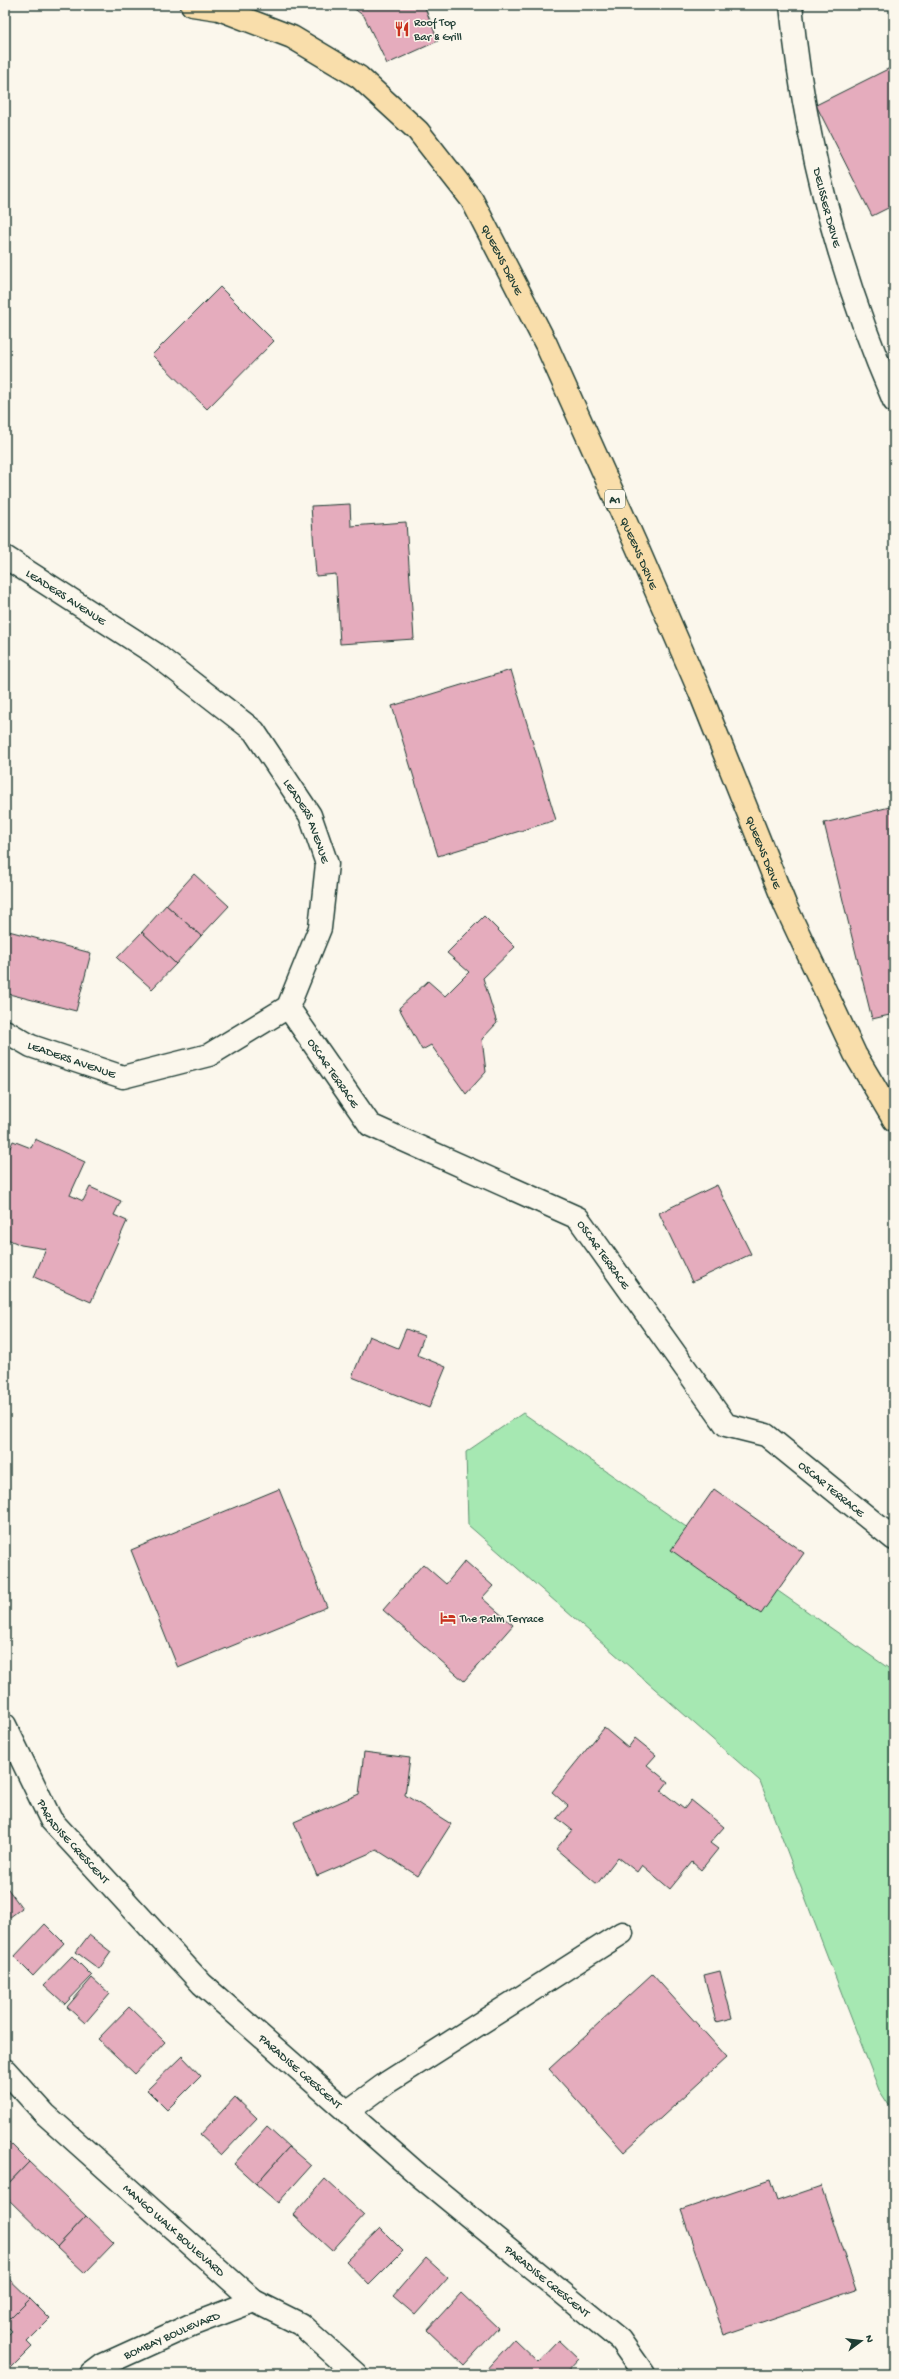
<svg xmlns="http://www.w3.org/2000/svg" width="899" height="2379" font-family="'Gochi Hand',sans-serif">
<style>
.green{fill:#a6e8b2;stroke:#629273}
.building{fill:#e5acbd;stroke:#1f3d34}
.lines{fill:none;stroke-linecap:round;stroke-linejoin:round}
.street-casing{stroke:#1f3d34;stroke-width:25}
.secondary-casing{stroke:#1f3d34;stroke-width:25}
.primary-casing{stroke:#1f3d34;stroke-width:25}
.street{stroke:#fbf7ec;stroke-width:22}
.secondary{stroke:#fbf7ec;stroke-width:22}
.primary{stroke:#f9deab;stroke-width:22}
.labels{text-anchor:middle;stroke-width:3;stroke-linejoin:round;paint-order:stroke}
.shield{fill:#fbf7ec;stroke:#61756b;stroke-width:1}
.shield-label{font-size:11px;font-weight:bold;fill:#1f3d34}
.poi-label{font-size:12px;fill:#1f3d34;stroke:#fbf7ec;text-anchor:start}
.street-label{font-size:12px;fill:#1f3d34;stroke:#fbf7ec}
</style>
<rect width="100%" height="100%" fill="#fbf7ec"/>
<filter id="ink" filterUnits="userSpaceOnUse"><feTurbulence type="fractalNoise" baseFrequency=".025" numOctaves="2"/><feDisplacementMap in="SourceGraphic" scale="8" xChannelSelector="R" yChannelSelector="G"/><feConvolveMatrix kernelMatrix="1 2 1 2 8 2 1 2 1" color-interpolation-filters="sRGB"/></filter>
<g filter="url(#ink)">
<path class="green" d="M523 1413 894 1672V2113L879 2090 760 1781 468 1525 466 1452Z"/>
<g class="building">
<path d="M349 5H424L438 41 387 64 364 16Z"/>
<path d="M892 67 894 72V205L872 216 816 105Z"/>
<path d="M220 287 274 341 207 409 152 355Z"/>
<path d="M350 504 351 526 406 522 414 639 340 644 336 574 316 576 311 506Z"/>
<path d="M511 670 556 820 438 856 392 706Z"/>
<path d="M894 806V1014L872 1019 824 823Z"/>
<path d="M194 874 229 906 201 936 166 905Z"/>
<path d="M166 905 201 936 176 964 142 932Z"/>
<path d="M484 916 515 947 483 978 497 1023 482 1039 486 1072 466 1094 431 1045 422 1050 399 1008 428 981 445 996 469 972 447 953Z"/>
<path d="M5 930 91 953 76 1011 5 993Z"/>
<path d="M142 932 176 964 152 989 117 958Z"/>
<path d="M35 1139 85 1162 70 1195 83 1201 90 1187 121 1201 114 1215 127 1221 91 1302 34 1277 46 1249 21 1245 5 1238V1159L13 1141 31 1148Z"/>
<path d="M717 1185 751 1254 692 1282 659 1213Z"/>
<path d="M406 1329 424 1336 417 1355 446 1367 429 1408 352 1377 369 1336 398 1348Z"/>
<path d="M279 1489 327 1607 178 1668 131 1550Z"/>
<path d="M714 1489 804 1553 761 1614 671 1550Z"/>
<path d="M465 1561 493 1586 482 1598 513 1625 464 1681 383 1610 423 1564 446 1584Z"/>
<path d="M604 1728 628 1748 635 1738 656 1755 647 1765 668 1782 661 1791 684 1809 691 1800 724 1827 710 1843 718 1849 701 1870 692 1862 670 1889 642 1865 637 1872 618 1857 597 1884 556 1849 572 1830 557 1818 568 1806 552 1792Z"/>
<path d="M364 1752 410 1758 405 1795 451 1824 418 1876 377 1850 317 1876 294 1822 359 1794Z"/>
<path d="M5 1885 22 1908 5 1921Z"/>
<path d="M45 1924 64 1943 33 1976 14 1957Z"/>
<path d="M89 1935 111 1952 99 1969 76 1952Z"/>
<path d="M72 1956 92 1976 65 2004 44 1985Z"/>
<path d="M720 1971 732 2018 716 2022 704 1975Z"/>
<path d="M652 1974 727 2057 624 2152 549 2069Z"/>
<path d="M92 1978 110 1994 85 2023 67 2007Z"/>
<path d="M129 2007 165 2042 135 2074 98 2039Z"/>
<path d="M182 2056 201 2076 167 2110 147 2090Z"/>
<path d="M235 2097 257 2118 222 2155 200 2135Z"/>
<path d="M267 2127 289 2147 256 2184 234 2164Z"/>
<path d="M5 2138 29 2162 5 2187Z"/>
<path d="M289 2147 311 2166 278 2203 256 2184Z"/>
<path d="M29 2162 86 2216 57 2247 5 2196V2187Z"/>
<path d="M325 2179 364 2215 332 2251 293 2215Z"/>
<path d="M770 2180 777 2201 821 2186 856 2290 724 2335 681 2210Z"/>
<path d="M86 2216 114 2243 85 2273 57 2247Z"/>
<path d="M380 2228 403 2251 369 2285 346 2261Z"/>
<path d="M426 2258 448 2278 415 2315 393 2296Z"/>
<path d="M5 2275 30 2299 5 2324Z"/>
<path d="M461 2293 498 2328 464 2365 427 2330Z"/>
<path d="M30 2299 50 2319 27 2342 32 2347 5 2374V2338L12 2331 5 2324Z"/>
<path d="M514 2339 538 2362 559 2340 579 2359 565 2374H482Z"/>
</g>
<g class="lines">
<defs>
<g id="street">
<path id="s1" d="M791 5C804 141 840 276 894 401"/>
<path id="s2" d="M5 557 154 653 254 731 310 815 327 864 320 928 288 1007 209 1055 123 1077 31 1046 5 1031"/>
<path id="s3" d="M288 1007 370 1125 578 1218 726 1425 766 1435 894 1539"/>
<path id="s4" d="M5 2070 45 2114 254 2301 300 2324 356 2374"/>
<path d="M347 2112 388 2082 622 1933"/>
<path id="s5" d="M91 2374 103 2365 191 2325 254 2301"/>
</g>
<g id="secondary">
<path id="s6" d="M5 1725 51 1820 202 1984 421 2177 620 2340 644 2374"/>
</g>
<g id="primary">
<path id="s7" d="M192 5 219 9 292 37 359 77 418 131 472 200 546 344 637 547 699 690 786 907 855 1054 894 1120"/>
</g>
</defs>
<use href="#street" class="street-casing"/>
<use href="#secondary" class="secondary-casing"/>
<use href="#primary" class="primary-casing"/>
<use href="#street" class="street"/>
<use href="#secondary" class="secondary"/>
<use href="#primary" class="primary"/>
</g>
</g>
<defs>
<symbol id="restaurant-bare" viewBox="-9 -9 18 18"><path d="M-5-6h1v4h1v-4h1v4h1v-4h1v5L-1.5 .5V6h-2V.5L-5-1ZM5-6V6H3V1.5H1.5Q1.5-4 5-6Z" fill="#c8321e" stroke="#fbf7ec" stroke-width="2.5" paint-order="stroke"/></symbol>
<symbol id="hotel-bare" viewBox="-9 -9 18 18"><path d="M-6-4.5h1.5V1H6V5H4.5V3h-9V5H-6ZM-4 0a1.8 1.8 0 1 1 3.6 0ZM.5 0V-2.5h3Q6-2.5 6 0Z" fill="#c8321e" stroke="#fbf7ec" stroke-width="2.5" paint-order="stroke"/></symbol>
</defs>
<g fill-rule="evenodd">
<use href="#restaurant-bare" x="391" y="18" width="22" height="22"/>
<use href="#hotel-bare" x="437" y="1607" width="22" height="22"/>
</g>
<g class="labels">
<rect class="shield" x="605" y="490" width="20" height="18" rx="3"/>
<g class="shield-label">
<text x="615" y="503">A1</text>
</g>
<g class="poi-label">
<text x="414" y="26">Roof Top<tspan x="414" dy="14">Bar &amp; Grill</tspan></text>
<text x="460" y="1622">The Palm Terrace</text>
</g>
<g class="street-label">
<text dy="4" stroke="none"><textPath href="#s1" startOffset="206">DELISSER DRIVE</textPath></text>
<text dy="4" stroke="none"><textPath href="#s7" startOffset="418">QUEENS DRIVE</textPath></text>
<text dy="4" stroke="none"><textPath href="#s7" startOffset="742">QUEENS DRIVE</textPath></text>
<text dy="4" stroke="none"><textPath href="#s2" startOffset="73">LEADERS AVENUE</textPath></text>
<text dy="4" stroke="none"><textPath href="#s2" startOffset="409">LEADERS AVENUE</textPath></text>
<text dy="4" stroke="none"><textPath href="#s7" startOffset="1066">QUEENS DRIVE</textPath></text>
<text transform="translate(72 1059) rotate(19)" y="4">LEADERS AVENUE</text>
<text dy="4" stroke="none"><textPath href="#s3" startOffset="80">OSCAR TERRACE</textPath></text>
<text dy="4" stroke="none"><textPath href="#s3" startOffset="416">OSCAR TERRACE</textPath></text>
<text dy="4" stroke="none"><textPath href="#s3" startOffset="752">OSCAR TERRACE</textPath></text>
<text dy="4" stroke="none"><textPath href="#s6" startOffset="136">PARADISE CRESCENT</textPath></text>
<text dy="4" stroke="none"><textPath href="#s6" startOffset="460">PARADISE CRESCENT</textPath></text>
<text dy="4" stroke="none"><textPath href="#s4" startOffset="233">MANGO WALK BOULEVARD</textPath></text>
<text dy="4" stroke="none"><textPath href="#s6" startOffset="784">PARADISE CRESCENT</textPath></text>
<text dy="4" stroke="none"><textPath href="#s5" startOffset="90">BOMBAY BOULEVARD</textPath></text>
</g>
</g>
<rect width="899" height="2379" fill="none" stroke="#fbf7ec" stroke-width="20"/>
<rect x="10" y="10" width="879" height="2359" fill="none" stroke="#1f3d34" stroke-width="1.5" filter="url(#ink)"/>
<g transform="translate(861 2341) rotate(75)" stroke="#fbf7ec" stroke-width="3" paint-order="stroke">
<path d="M0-3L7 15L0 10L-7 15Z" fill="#1f3d34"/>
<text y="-6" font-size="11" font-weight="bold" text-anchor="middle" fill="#1f3d34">N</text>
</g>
</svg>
